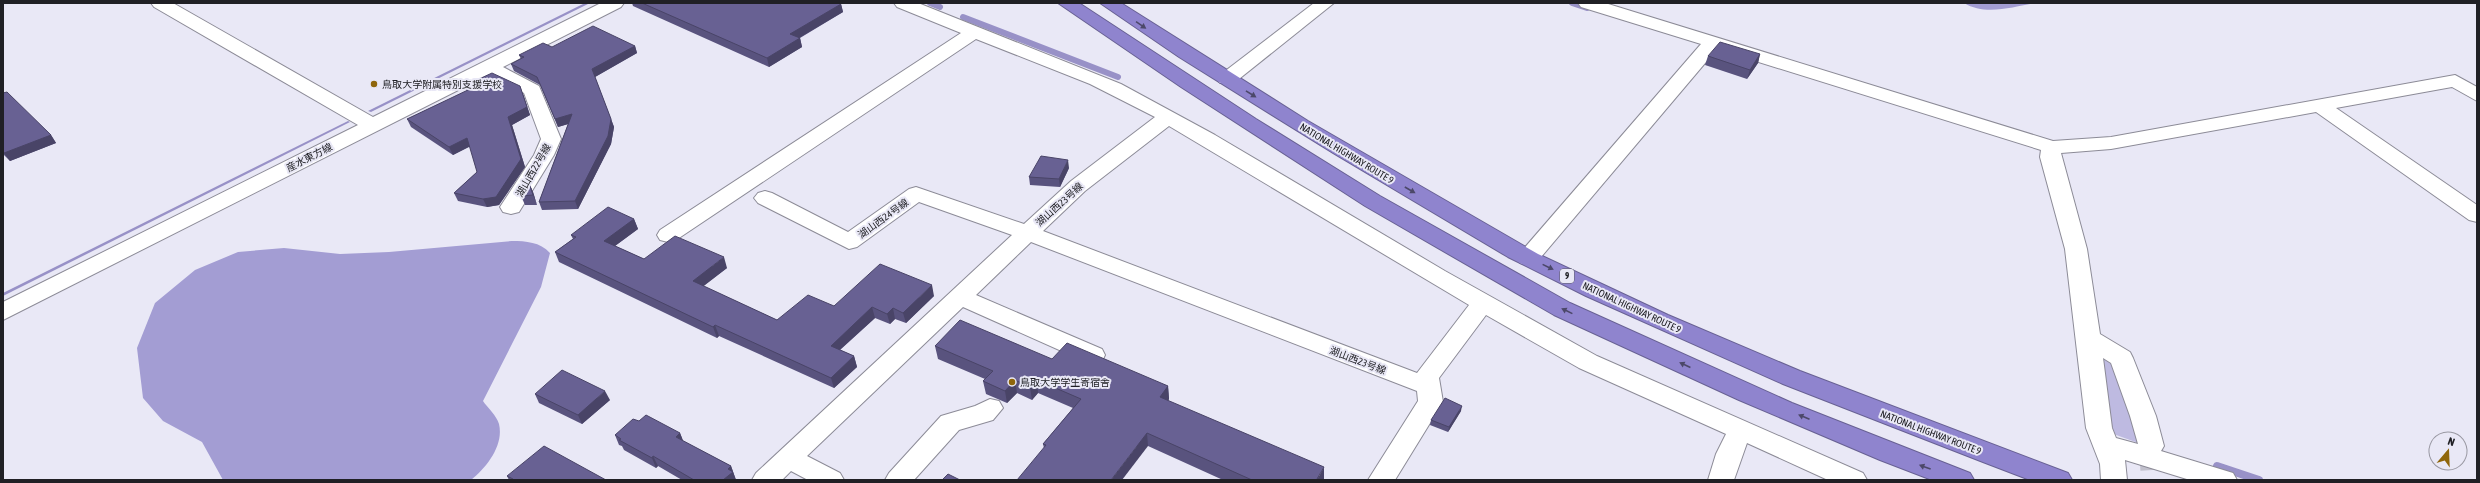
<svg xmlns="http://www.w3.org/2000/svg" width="2480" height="483" font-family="'Asap Condensed','Noto Sans JP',sans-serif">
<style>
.green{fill:#bebae1}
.forest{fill:#a39dd3}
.water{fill:#9891c7}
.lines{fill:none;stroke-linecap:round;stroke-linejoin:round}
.stream-far1{stroke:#9891c7;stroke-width:6}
.stream{stroke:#9891c7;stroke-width:8}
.minor-tunnel{stroke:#c1c0cc;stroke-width:24;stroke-dasharray:24 12;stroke-linecap:butt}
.minor-casing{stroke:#8c8b97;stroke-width:2}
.highway-casing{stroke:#686193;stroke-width:2}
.minor{fill:#fff;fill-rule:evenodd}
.highway{fill:#8f84ce;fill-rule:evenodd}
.wall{fill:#59537e}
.shaded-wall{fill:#494467}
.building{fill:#686193;stroke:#494467}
.oneway{fill:#4c4869}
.poi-dot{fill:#8f660b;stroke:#e9e8f6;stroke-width:1.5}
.labels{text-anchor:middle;stroke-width:4;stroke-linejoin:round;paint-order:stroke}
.shield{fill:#e9e8f6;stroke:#5c5c64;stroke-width:1}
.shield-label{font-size:9px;font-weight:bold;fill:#202025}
.poi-label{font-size:10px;fill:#202025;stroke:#e9e8f6;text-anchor:start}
.street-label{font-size:10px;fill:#202025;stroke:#e9e8f6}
</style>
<rect width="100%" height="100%" fill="#e9e8f6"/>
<path class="green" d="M2098 350 2113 358 2141 444 2108 432Z"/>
<g class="forest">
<path d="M1964 3H2036C2013 7 1985 16 1964 3Z"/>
<path d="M512 241C526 241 540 242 550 253L541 287 483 401C487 407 497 416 499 424 504 445 487 467 471 480H223L202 442 163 421 143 398 137 348 155 303 195 270 238 252 284 248 340 254 389 252Z"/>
</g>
<g class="water">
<path d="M585 3H590L371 112 368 111Z"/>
<path d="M348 121 350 122 3 296V293Z"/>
</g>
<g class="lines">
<g class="stream-far1">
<path d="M930 3 940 7"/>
<path d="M1572 3 1587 8"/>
<path d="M963 17 1118 77"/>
</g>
<path class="stream" d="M2217 466 2259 480"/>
<path class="minor-tunnel" d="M2151 446 2153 480"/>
<defs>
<g id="minor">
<path d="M151 3H173L373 117 601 3H624L621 7 503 67 539 86 561 139 554 155 519 212 511 214 503 212 500 207 534 155 541 139 524 93 488 75 3 320V302L358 125 154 7Z"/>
<path d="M894 3H918L1121 84 1215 135 1445 271 1597 356 1863 473 1867 480H1828L1747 443 1734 480H1708L1716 454 1726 434 1579 368 1486 315 1439 378 1443 402 1395 480H1368L1418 401 1417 391 1031 242 976 295 1102 349 1105 355 1102 361 1093 364 1084 361 963 307 807 456 840 473 844 480H808L791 471 782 480H752L756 473 1012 235 919 202 857 247 849 249 758 203 754 198 758 193 765 191 772 193 848 232 909 189 916 187 1024 224 1071 181 1155 117 1090 84 976 39 676 240 668 242 660 240 657 235 660 230 961 33 897 7ZM1169 126 1469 305 1417 373 1043 231 1085 191Z"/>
<path d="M1314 3H1334L1234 83H1220L1217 79 1220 75Z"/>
<path d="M1578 3H1605L2053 141 2111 137 2455 75 2477 87V101L2452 87 2336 108 2477 205V222L2469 220 2316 112 2111 149 2061 153 2087 249 2100 334 2130 352 2133 358 2156 416 2164 446 2161 451 2233 473 2237 480H2190L2125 460 2127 480H2101L2100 464 2086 428 2065 249 2040 157 2041 150 1717 49 1536 263 1528 265 1520 263 1517 258 1520 253 1701 44 1581 7ZM2103 358 2111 363 2130 416 2138 444 2116 438 2112 428Z"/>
<path d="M990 399 999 401 1003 408 993 420 959 430 914 480H885L889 473 941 416 975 406Z"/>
</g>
<g id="highway">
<path d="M1058 3H1079L1256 119 1380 196 1570 303 1792 403 1970 473 1974 480H1932L1880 460 1739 400 1554 315 1365 206 1181 87Z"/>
<path d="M1100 3H1121L1308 121 1538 254 1668 315 1800 371 2068 473 2072 480H2030L1983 462 1783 384 1586 296 1508 257 1333 153 1179 57Z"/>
</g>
</defs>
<use href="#minor" class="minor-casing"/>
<use href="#highway" class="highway-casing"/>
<use href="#minor" class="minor"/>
<use href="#highway" class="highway"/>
</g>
<g class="wall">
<path d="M632 3H839L841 4 843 12 800 38 802 47 769 67 633 6Z"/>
<path d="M635 46 637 53 595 77 614 127 611 144 578 209 542 210 539 202 568 124 558 127 540 85 514 71 511 64 521 59 519 55 552 47Z"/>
<path d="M1760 54 1758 63 1747 79 1705 65 1708 56Z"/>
<path d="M464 86 523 94 530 115 512 125 525 167 499 205 487 207 458 201 454 193 477 172 470 146 453 155 411 127 407 119 467 91Z"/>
<path d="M3 93 51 135 56 143 10 161 3 154Z"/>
<path d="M1069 168 1060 187 1030 185 1029 177Z"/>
<path d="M529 183 533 192 537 205H525L521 196Z"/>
<path d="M634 219 638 229 615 246 644 259 727 268 703 286 777 320 834 306 934 296 906 323 895 319 890 324 875 318 840 350 854 356 857 367 834 388 719 336 717 338 559 262 555 252 573 239 571 235Z"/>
<path d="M935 346 1052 359 1168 386 1169 399 1168 401 1324 480H1223L1148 446 1044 448 1043 444 1073 408 1038 393 1032 400 1017 393 1007 403 986 394 983 381 985 379 938 359Z"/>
<path d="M535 394 610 400 582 424 539 403Z"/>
<path d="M1461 411 1448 432 1430 425 1431 420Z"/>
<path d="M639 421 680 433 683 441 731 466 736 480H682L658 466 656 468 624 450 622 446 619 445 615 435Z"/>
<path d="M507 476 606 480H509Z"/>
</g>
<g class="shaded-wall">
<path d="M841 4 843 12 792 42 790 34Z"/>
<path d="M800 38 802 47 769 67 767 58Z"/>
<path d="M635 46 637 53 595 77 592 69Z"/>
<path d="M1760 54 1758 63 1747 79 1750 70Z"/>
<path d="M520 86 530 115 512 125 525 167 499 205 487 207 483 199 508 117Z"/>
<path d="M572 114 575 122 558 127 555 119Z"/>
<path d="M611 119 614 127 611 144 578 209 575 201Z"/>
<path d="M51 135 56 143 10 161 4 153Z"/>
<path d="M467 138 471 146 453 155 449 147Z"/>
<path d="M1068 160 1069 168 1060 187 1059 179Z"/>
<path d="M529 183 533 192 537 205 533 195Z"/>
<path d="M634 219 638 229 608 251 604 241Z"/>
<path d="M724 257 727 268 696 292 693 281Z"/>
<path d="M932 285 934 296 906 323 903 313Z"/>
<path d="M872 307 875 318 833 356 831 346Z"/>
<path d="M893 308 895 319 890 324 887 314Z"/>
<path d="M715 325 719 336 717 338 713 327Z"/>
<path d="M854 356 857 367 834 388 831 378Z"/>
<path d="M1015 380 1017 393 1007 403 1005 391Z"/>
<path d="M1037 380 1038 393 1032 400 1030 387Z"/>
<path d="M1168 386 1169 399 1161 410 1160 397Z"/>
<path d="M605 391 610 400 582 424 578 415Z"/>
<path d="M1462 406 1461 411 1448 432 1449 427Z"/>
<path d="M680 433 684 443 676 437Z"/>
<path d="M1147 433 1148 446 1122 480H1111Z"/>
<path d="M653 456 658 466 656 468 652 458Z"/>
<path d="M731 466 736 480H723L728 469Z"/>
<path d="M1324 467V480H1317Z"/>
</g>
<g class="building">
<path d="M642 3H839L841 4 790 34 800 38 767 58Z"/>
<path d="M593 26 635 46 592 69 611 119 608 136 575 201 539 202 572 114 555 119 537 77 511 64 524 57 519 55 543 43 552 47Z"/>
<path d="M1720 42 1760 54 1750 70 1708 56Z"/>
<path d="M492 73 520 86 527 107 508 117 521 159 496 197 483 199 454 193 477 172 467 138 449 147 407 119 470 89 464 86Z"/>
<path d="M7 92 51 135 4 153 3 152V93Z"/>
<path d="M1041 156 1068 160 1059 179 1029 177Z"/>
<path d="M529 183 533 195 521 196Z"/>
<path d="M608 207 634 219 604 241 644 259 675 236 724 257 693 281 777 320 808 295 834 306 880 264 932 285 903 313 893 308 887 314 872 307 831 346 854 356 831 378 715 325 713 327 555 252 576 237 571 235Z"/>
<path d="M960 320 1052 359 1067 343 1168 386 1160 397 1324 467 1317 479 1318 480H1252L1147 433 1111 480H1017L1046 445 1043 444 1081 399 1037 380 1030 387 1015 380 1005 391 983 381 993 371 935 346Z"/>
<path d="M562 370 605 391 578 415 535 394Z"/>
<path d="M1445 398 1462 406 1449 427 1431 420Z"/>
<path d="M646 415 680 433 676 437 731 466 728 469 733 472 723 480H694L653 456 652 458 619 440 621 439 615 435 633 419 639 421Z"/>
<path d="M544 446 606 480H512L513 479 507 476Z"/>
<path d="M948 474 960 480H942Z"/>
</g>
<defs><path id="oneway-solid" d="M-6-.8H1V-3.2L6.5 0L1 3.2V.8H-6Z"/></defs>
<g class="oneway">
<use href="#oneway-solid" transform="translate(1141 25) rotate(34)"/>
<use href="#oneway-solid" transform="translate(1251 94) rotate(32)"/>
<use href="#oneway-solid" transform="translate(1410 190) rotate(30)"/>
<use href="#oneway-solid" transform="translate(1548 267) rotate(26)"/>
<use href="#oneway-solid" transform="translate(1567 311) rotate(-154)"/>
<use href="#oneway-solid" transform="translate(1685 365) rotate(-155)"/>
<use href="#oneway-solid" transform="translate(1804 417) rotate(-157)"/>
<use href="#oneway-solid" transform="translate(1925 467) rotate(-160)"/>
</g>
<g class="poi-dot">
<circle cx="374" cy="84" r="4"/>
<circle cx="1012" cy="382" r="4"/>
</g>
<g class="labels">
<rect class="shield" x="1560" y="269" width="14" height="14" rx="3"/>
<g class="shield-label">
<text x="1567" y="279">9</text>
</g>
<g class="poi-label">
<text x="382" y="88">鳥取大学附属特別支援学校</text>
<text x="1020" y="386">鳥取大学学生寄宿舎</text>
</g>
<g class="street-label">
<text transform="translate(1347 153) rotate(31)" y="4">NATIONAL HIGHWAY ROUTE 9</text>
<text transform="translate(309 157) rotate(-27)" y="4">産水東方線</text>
<text transform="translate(533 170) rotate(-60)" y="4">湖山西22号線</text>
<text transform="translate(1059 204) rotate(-42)" y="4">湖山西23号線</text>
<text transform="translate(883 218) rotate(-36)" y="4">湖山西24号線</text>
<text transform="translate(1632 307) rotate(25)" y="4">NATIONAL HIGHWAY ROUTE 9</text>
<text transform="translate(1358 360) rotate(21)" y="4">湖山西23号線</text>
<text transform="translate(1931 432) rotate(21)" y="4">NATIONAL HIGHWAY ROUTE 9</text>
</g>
</g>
<rect width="2480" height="483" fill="none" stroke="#202025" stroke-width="8"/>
<g transform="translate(2448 451) rotate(19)"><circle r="19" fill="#e9e8f6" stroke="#9998a2"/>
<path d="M0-3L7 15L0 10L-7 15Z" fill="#8f660b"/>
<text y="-6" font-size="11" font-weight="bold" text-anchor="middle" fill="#202025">N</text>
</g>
</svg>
